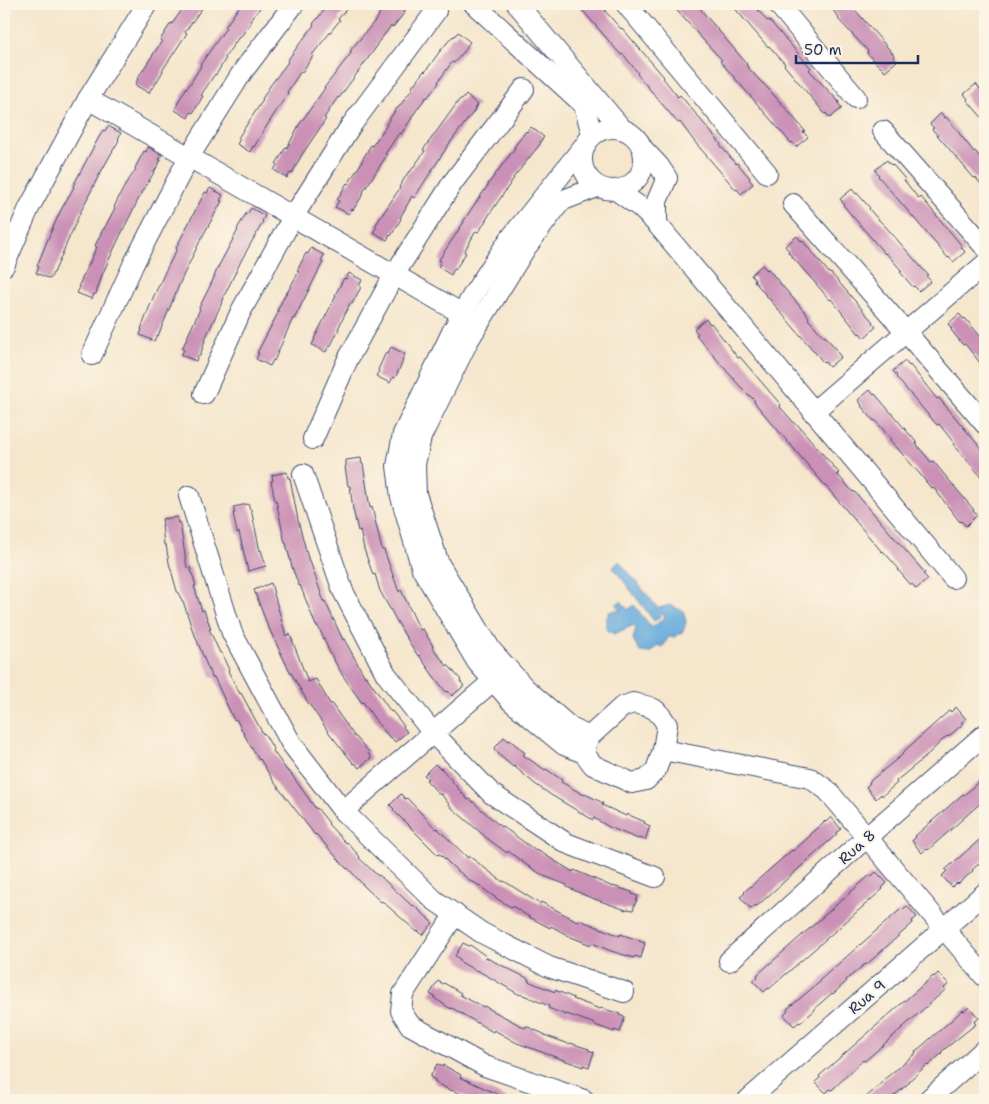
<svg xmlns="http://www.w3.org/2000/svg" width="989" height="1104" font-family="'Shantell Sans',sans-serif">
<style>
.water{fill:#67abdc;stroke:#416d9d}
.building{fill:#ca90b6}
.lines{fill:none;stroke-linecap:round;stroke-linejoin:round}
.street-casing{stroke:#3c4a6e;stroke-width:22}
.street{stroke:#fff;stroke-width:20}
.labels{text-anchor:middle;stroke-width:4.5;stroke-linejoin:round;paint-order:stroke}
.street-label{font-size:15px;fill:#1b2f5e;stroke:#fcf5e5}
</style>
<rect width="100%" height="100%" fill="#fcf5e5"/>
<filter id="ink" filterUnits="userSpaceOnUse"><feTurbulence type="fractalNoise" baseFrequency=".02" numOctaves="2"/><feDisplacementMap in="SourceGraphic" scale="10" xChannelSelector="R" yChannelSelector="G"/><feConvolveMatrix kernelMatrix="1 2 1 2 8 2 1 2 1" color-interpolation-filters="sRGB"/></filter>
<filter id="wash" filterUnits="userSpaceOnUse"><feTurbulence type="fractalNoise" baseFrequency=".0096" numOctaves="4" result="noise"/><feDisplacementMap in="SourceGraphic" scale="20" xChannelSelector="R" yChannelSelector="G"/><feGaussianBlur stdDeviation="1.12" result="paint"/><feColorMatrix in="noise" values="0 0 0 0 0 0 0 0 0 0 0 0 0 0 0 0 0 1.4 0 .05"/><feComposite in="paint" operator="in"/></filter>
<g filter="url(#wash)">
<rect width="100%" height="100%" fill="#f5e6cc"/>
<path class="water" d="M619 561 658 608 670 605 683 611 686 622 683 632 674 637H668L665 644 661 647 658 645 650 653 640 652 633 639 636 628 634 625 614 634 606 629V621L609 612 616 610 621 611 616 605 621 601 628 610 634 605 652 628 665 617 662 613 659 618 654 621 613 567Z"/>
<g id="blocks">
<g class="building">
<path d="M186 4H205L185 32 187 33 162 71H163L153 88 152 87 149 93 135 85 138 79H137L162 41 160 40 171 23 172 24Z"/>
<path d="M241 4H263L250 21H252L240 38 239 37 225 57 226 58 216 75 215 74 201 95 203 96 193 113 191 112 188 118 175 110 178 104H177L187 87H188L201 66 200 65 226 28 225 27Z"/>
<path d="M329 4H351L338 19 340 20 312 55 313 56 302 72 301 71 287 92 288 93 264 130 254 147 253 146 250 152 237 144 240 139 238 138 263 100 262 99 270 86 288 62 287 61 298 46 314 25 313 24Z"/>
<path d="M388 4H410L404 11 405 12 393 27 391 26 376 45 377 46 339 98 338 97 324 118 326 119 301 156 292 174 290 173 287 178 274 170 277 165 276 164 286 147 287 148 299 125 325 88H324L352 52 350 51 379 16 378 15Z"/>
<path d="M577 4H613L605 11 621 29 622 28 664 77 663 78 678 97 680 95 721 144 720 145 736 164 737 163 750 178 749 179 753 184 741 194 737 189 736 190 694 141 680 122 678 123 637 74 638 73 623 54 621 55Z"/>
<path d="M671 4H696L747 64 746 65 762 83H763L789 112 805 131 803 132 808 137 796 147 792 142 791 143 720 61 722 60 705 42Z"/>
<path d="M731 4H753L767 21 769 20 782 35 811 68 809 70 839 102 838 103 842 108 830 118 826 113 825 114 784 65 785 64 769 46 768 47Z"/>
<path d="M828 4H850L894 55 893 57 897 61 885 71 881 67H880L867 53 868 51 838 19 839 18Z"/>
<path d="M458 32 470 42 466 47 467 48 454 63 452 62 438 82 439 83 427 98 426 97 411 118H412L401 134 399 133 385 154 387 155 363 192 364 193 353 210 352 209 349 214 335 207 339 201 337 200 347 183 348 184 362 162H361L371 145 372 146 387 125 386 124 397 108H398L413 88 412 87 424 71 425 72 440 51 453 36 454 37Z"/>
<path d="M976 84 980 89 985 85V121L967 100 968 99 964 94Z"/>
<path d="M466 95 478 105 474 109 475 110 449 144 414 198 412 196 400 218 401 219 391 236 390 235 387 240 373 232 377 227 375 226 384 212 400 188 399 187 409 171 410 172 425 151 423 150 460 99 462 100Z"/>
<path d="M941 113 945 118 946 117 959 132V133L974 152 975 151 985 163V189L975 177 974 178 932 129 934 128 930 124Z"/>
<path d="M108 126 121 133 118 139 119 140 98 177 79 215 54 273H53L50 279 36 273 39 267 37 266 50 234 62 208 74 187 73 186 93 148 103 130 105 131Z"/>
<path d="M531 127 544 137 540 142 541 143 513 178H514L489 215 479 232 476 231 464 252 466 253 455 270 454 269 451 275 438 267 441 261 439 260 448 246 464 222H463L472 208 489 184H488L515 148 514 147 526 131 527 132Z"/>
<path d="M148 147 162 155 159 160H161L139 198 120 236 102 275 96 294H94L92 299 77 293 80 287H78L97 247 95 246 103 229H104L115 208 114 207 123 189 136 169 135 168 144 151 146 152Z"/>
<path d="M887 160 891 165 892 164 905 179 904 180 919 199 921 197 962 246 961 247 965 252 953 262 949 257 948 258 878 176 879 175 875 170Z"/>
<path d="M210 188 223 195 220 201H222L201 239 182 278 158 336 157 335 154 341 140 335 142 329H141L153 298 166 270 177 249 176 248 195 211 205 192 207 193Z"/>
<path d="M852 189 856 194 857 193 870 208 869 209 876 217 886 227 928 275 926 276 931 281 919 291 914 286 913 287 900 272 902 271 886 253 885 254 843 205 844 204 840 199Z"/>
<path d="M251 208 265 216 262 221 263 222 242 259 223 298H224L206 337 200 356H198L196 361 181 355 184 350 182 349 190 331 200 309 199 308 213 280 217 269 238 230 237 229 247 212 248 213Z"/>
<path d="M797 236 801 241 802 240 830 274 831 273 873 322 872 323 876 327 864 338 860 333 859 334 831 299 830 300 788 252 789 251 785 246Z"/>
<path d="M311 248 324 255 321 261 323 262 294 319 293 318 274 361 273 360 270 366 256 359 259 353H257L279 311H277L286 293H287L299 271H297L306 253 308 254Z"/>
<path d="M762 265 767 270 768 269 809 317 808 319 824 337 825 336 838 351 837 352 841 357 829 367 825 362 824 363 754 281 755 280 751 275Z"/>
<path d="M349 273 362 280 359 286 361 287 352 304 350 303 338 329H339L330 347 329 346 326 352 312 345 315 339H314L336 296 335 295 344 278 346 279Z"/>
<path d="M959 314 964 319 965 318 985 342V369L965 344 963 345 951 330 952 329 948 324Z"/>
<path d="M706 319 710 324 711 323 738 358 740 357 781 405 780 407 796 425 797 424 839 473 837 474 853 492 854 491 925 573 923 574 928 579 916 589 912 584 911 585 898 570 899 569 883 551 882 552 770 421 754 402 755 401 738 384 696 335 698 334 694 329Z"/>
<path d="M391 347 405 354 402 360 403 361 395 378 393 377 390 383 376 376 379 371 378 370 386 352 388 353Z"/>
<path d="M905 361 909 366 910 365 937 399 939 398 985 453V481L953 444 954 443 939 424 937 425 896 377 897 376 893 371Z"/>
<path d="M870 390 874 395 875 394 917 443 916 444 931 462 933 461 974 510 973 511 977 515 966 526 961 521 960 522 933 487 931 488 919 473 890 440 891 439 875 420 874 421 861 406 862 405 858 400Z"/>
<path d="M361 458 362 464H363L370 508 372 507 382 550H384L399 592 401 590 420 630 423 629 433 646 432 647 447 666 448 665 461 680 460 681 464 686 452 696 448 691 446 692 432 674 419 655 418 656 404 634 380 591 375 574 373 575 364 549 360 530 358 531 353 509 350 486H348L345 467 346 466V460Z"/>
<path d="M287 472 288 478H290L298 520 309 562 310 561 324 602 325 601 343 640 344 639 365 677 366 676 391 712 392 711 404 726 403 727 407 732 395 742 391 737 390 738 376 721 363 702 362 703 343 676 330 653 318 626H316L300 585 299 586 292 567 286 543H285L276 500 275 501 271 481H273L272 475Z"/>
<path d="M248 504 250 510 251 509 260 551 261 550 266 566 248 571 239 532 237 533 233 513H235L233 507Z"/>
<path d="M177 517 178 523H180L187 568 190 567 196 586H194L202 611 204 610 211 629H209L220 653 221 652 229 670 228 671 240 694 241 693 263 734 264 733 274 750 273 751 288 772 289 771 316 809 317 808 329 823 328 824 346 843 347 842 360 857 359 858 378 876 379 875 412 906 413 905 428 918V919L433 923 423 935 418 931 417 932 382 901 381 902 365 887 348 868 347 869 316 834 315 835 274 782 260 759 259 760 251 747 236 719 234 720 214 677 212 678 205 661 195 635H194L184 604 177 591 169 563 166 545H164L162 525H163L162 519Z"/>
<path d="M271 583 286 636 290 634 308 682 316 679 330 704 331 703 355 737H356L369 752 368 753 371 758 359 768 355 763 354 764 330 734 307 701 287 666 267 624 254 590Z"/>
<path d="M956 707 966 719 961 723 963 724 948 737 947 736 929 753V754L896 781 897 783 882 796 881 794 876 799 866 787 870 783 869 782 903 754 902 753 950 710 951 712Z"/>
<path d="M504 737 509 741 510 740 525 753 523 755 545 770 546 769 562 780 561 782 584 795 585 794 603 803 602 805 626 816 627 814 645 822 644 823 650 826 645 840 639 838 638 839 609 827 594 818 593 820 551 795 535 784 514 766 513 767 498 754 499 753 494 749Z"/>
<path d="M435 764 440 769 441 768 468 800 470 799 501 827 502 826 536 851 537 850 573 872 574 870 613 887V886L632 892V894L638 896 633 910 627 909 626 910 589 897 567 887V885L544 876 528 866 508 851 507 853 488 839 452 808 441 794 440 795 426 780 428 779 424 775Z"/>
<path d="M985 776V799L928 850 926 849 922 853 912 841 916 837 915 836 963 794 964 795Z"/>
<path d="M401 794 405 799 407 798 436 829 437 828 468 858 469 856 503 882 504 881 540 904 541 902 579 922 580 920 620 936V934L639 940V941L645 943 641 958 635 956 634 958 611 951 592 943 591 945 571 937 551 926 550 928 531 918 512 906 511 907 496 898 474 882 473 883 453 867 440 854 438 855 393 810 394 809 390 805Z"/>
<path d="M831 817 841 829 836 833 837 834 757 906 756 905 751 909 740 897 745 893 744 892 792 850 793 851 811 835 810 834 825 821 826 822Z"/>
<path d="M985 835V858L972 870 973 871 958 884 957 883 952 887 942 876 947 871 945 870Z"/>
<path d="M876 872 887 883 882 888 883 889 769 989 768 988 764 992 753 981 758 977 757 975 870 875 872 876Z"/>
<path d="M907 906 917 917 912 921 913 923 866 965 865 964 846 980 847 981 833 994 832 993 814 1009 815 1010 800 1023 799 1022 794 1026 784 1015 788 1011 787 1009 821 981 820 980 901 909 902 910Z"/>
<path d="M463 943 469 946 470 945 486 956 485 957 529 979 528 981 555 992V990L574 998 573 999 600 1009 601 1008 620 1014 619 1015 625 1017 620 1032 614 1030V1032L595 1025V1024L567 1014 566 1015 548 1008 549 1006 521 994 520 995 477 970 476 971 459 961 460 959 455 956Z"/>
<path d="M938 973 949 984 944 988 945 990 865 1061 863 1060 832 1090 830 1089 826 1093 815 1082 820 1078 819 1076 933 976 934 977Z"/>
<path d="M438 981 443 984 444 983 461 993 460 995 483 1007 484 1006 525 1028 526 1026 544 1034V1035L569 1044 570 1043 589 1049 588 1050 594 1052 589 1067 583 1065V1067L517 1043 494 1030 493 1032 452 1008 451 1009 434 998 435 997 430 994Z"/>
<path d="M969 1007 979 1018 974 1022 976 1024 941 1052 942 1053 928 1066 927 1065 909 1081 910 1082 889 1100H863L883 1082 882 1081 916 1053 915 1052 963 1010 964 1011Z"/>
<path d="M437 1064 443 1067V1065L461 1075 460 1077 510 1100H473L452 1090V1091L434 1082 435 1080 430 1077Z"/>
</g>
</g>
</g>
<g filter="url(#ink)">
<use href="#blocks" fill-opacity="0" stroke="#3c4a6e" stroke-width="1"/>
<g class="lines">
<defs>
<g id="street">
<path d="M474 4 584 105 592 134"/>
<path d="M517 4 622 129"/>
<path d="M626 4 767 173"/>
<path d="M778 4 856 98"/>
<path d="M88 99 473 320"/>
<circle cx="613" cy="159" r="31"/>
<path d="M883 131 985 247"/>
<path d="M583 147 509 240 474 293 452 332 403 434 397 466 401 497 422 569 477 662 511 701 564 745 584 753"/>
<path d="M643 149 659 166 667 178 657 201V224"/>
<path d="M616 190 640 207 657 224 953 578"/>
<path d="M793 204 906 332 985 424"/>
<path d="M4 266 29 208 88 99 147 4"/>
<path d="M92 355 134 263 189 157 243 71 294 4"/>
<path d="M204 394 241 311 293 217 350 127 436 11"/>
<path d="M813 412 985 264"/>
<path d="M313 439 348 359 394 275 453 182 524 89"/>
<path d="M303 474 343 591 386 674 433 733 492 794 566 843 655 877"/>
<path d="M189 496 232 633 291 743 343 811 434 900 482 933 549 967 624 992"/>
<path d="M633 703C653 707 656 707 667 725L663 750 656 770 646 780 632 783 593 765 584 753 586 744 589 737 622 707Z"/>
<path d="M589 737 571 728 525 688 491 650 439 564 416 494 415 464 421 437 468 341 525 249 561 201 597 187"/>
<path d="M663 750 810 778 827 790 985 977"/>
<path d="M343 811 502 673"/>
<path d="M455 914 403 994 401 1011 410 1025 485 1066 584 1100"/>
<path d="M729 961 867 837 985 734"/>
<path d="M748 1100 985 893"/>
<path d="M928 1100 985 1049"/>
</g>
</defs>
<use href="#street" class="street-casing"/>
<use href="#street" class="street"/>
</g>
</g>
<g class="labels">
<g class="street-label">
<text transform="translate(857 847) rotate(-42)" y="5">Rua 8</text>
<text transform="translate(867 997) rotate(-41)" y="5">Rua 9</text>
</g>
</g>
<rect width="989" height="1104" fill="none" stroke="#fcf5e5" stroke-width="20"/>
<path d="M796 55v8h122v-8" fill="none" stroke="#1b2f5e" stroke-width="2.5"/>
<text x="804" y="55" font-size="15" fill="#1b2f5e" stroke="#fcf5e5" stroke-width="4" paint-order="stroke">50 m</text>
</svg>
